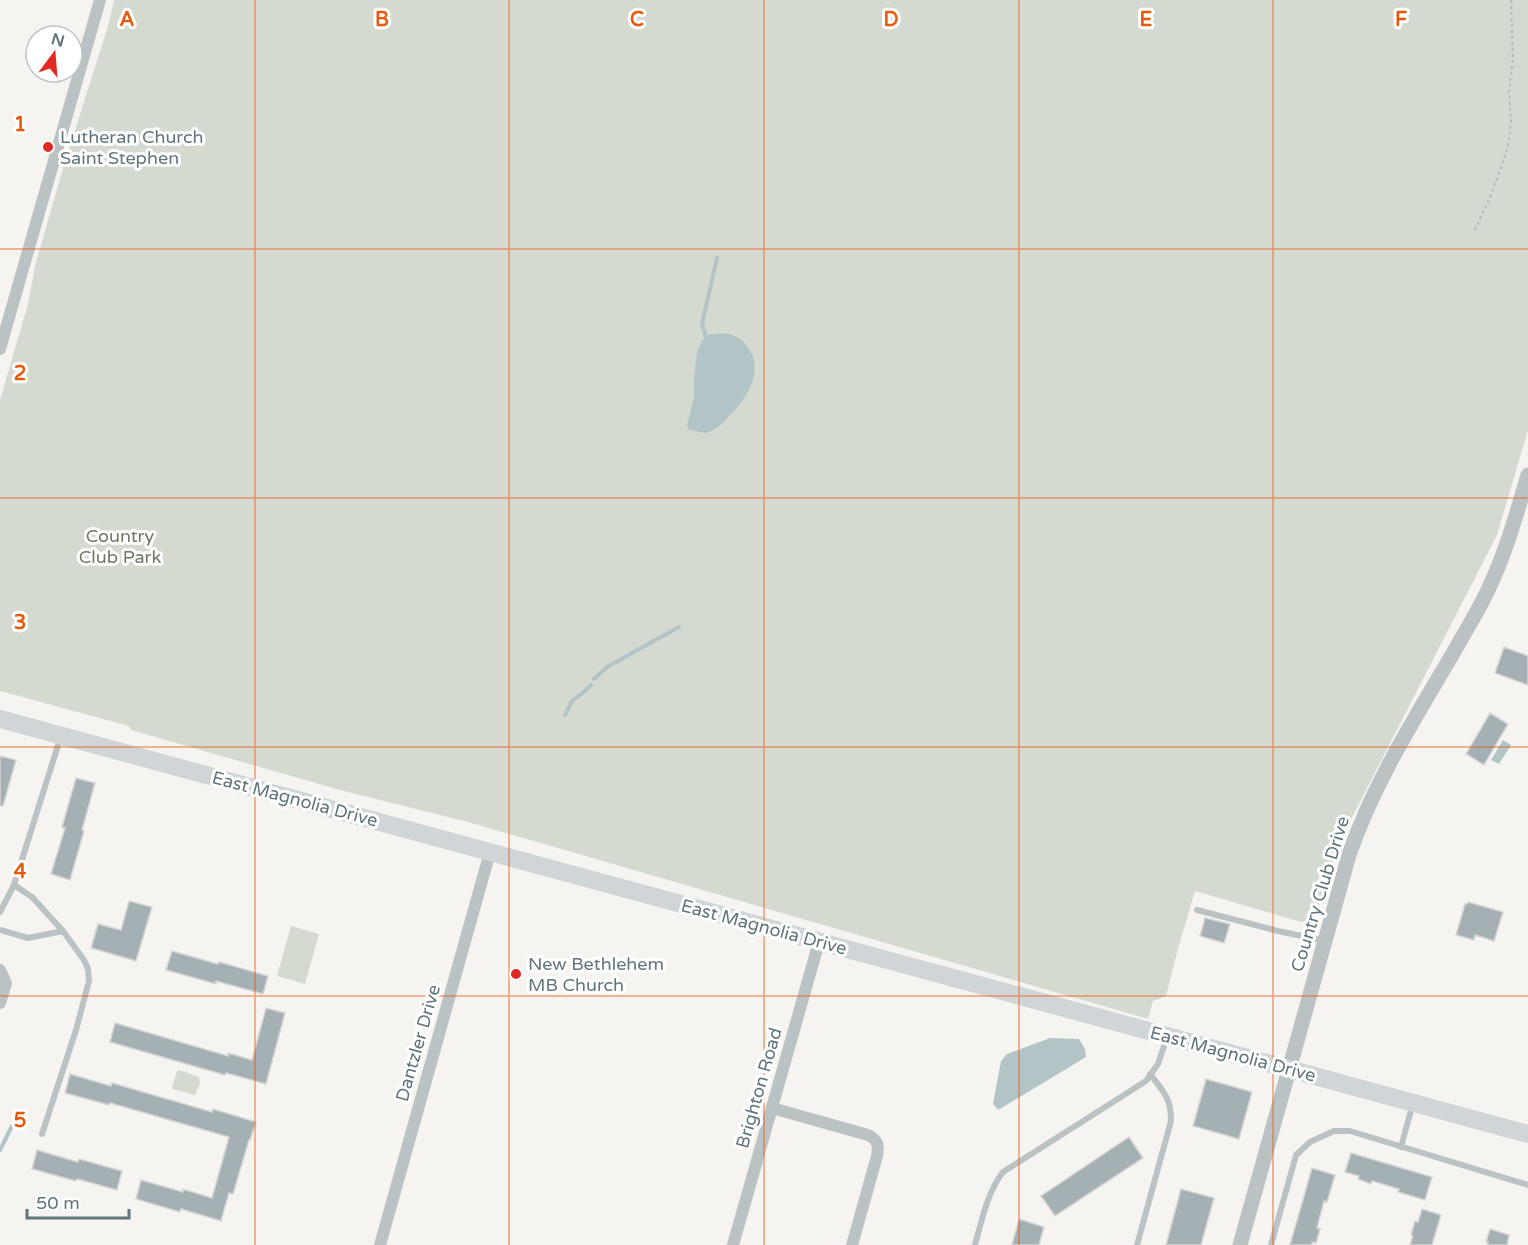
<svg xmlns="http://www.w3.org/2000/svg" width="1528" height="1245" viewBox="0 0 1528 1245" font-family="'Varela Round',sans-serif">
<rect width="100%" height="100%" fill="#f5f4f1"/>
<!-- green -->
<path fill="#d5dad0" d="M114,0H1528V430L1497,535L1345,831L1324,883L1315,926L1195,891L1178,949L1166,996L1153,1001L1148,1019L468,822L340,790L131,730L129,726L0,691V400L28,304L35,266L63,168L108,26Z
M291,926L319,934L305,984L277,976Z
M179,1070L199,1077L200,1083L195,1095H194L173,1089L172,1087L177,1071Z"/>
<!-- water -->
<path fill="#b2c4c5" d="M710,334C715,334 722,333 728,334C736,335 743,340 747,346C765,368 748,398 730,415C724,422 717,429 709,432C703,434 696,431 690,430L687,426L694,396V377L697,352L702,340Z
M1503,740L1511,745L1499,764L1491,760Z
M1050,1038L1079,1039L1085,1049L1086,1057L998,1110L993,1104L1001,1061L1007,1054Z"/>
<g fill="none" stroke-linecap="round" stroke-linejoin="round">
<!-- stream -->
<path stroke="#b2c4c5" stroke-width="4" d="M706,337L702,324L717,258
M594,679L607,667L679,627
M565,715L572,701L585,691L591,685
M0,1150L12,1126"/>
</g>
<!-- building -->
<path fill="#a4b0b3" stroke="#d6d6d4" stroke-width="1.5" d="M1504,647L1528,656V685L1495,673Z
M1490,713L1508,724L1484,765L1466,754Z
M0,756L16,760L3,806H0Z
M76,778L95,783L82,830L84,831L70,880L51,874L65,828L62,827Z
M129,901L152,907L136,961L91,948L98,924L121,930Z
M1468,902L1503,912L1494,941L1475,935L1474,940L1456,935L1465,904H1467Z
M1205,918L1230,924L1224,943L1200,936Z
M172,951L218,964L219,962L268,976L263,994L216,981V984L166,970Z
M266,1008L285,1013L266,1084L226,1073L225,1075L110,1042L115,1023L228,1056V1053L252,1060Z
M70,1074L111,1086L112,1083L212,1112L213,1109L256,1122L250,1140H249L233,1194L229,1193L221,1221L181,1209L180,1212L136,1199L141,1180L183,1192V1189L212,1198L229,1137L110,1103L109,1105L65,1093Z
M1206,1079L1252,1092L1239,1139L1193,1126Z
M1129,1137L1143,1158L1055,1216L1041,1196Z
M37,1150L78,1162L79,1159L122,1171L117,1190L77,1179L76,1181L32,1169Z
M1351,1153L1432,1177L1425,1200L1398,1192L1399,1189L1372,1181L1371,1184L1358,1179L1359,1176L1345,1172Z
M1312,1168L1335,1175L1327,1202L1324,1201L1317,1228L1320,1229L1316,1243L1312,1242V1245H1290Z
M1181,1189L1214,1198L1201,1245H1166Z
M1422,1209L1441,1215L1432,1245H1410L1413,1236L1411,1235L1415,1221L1418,1222Z
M1019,1219L1044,1227L1039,1245H1012Z
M1490,1229L1509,1235L1507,1245H1487L1488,1242H1486Z"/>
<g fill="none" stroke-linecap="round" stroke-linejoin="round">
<!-- path -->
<path stroke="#b6babc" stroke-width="2" stroke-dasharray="3 3" stroke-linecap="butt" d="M1475,230L1491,195L1508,147L1511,122L1509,92L1513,58L1511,0"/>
<!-- service -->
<path stroke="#bbc2c4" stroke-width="6" d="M14,885L32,897L63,931L84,960L88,969L89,981L76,1030L42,1134
M1197,910L1278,931L1325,941
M0,912L14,885L60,739
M0,930L28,938L63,931
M1401,1147L1413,1103
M975,1245C982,1220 987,1193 1003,1172L1146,1081L1158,1064L1167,1037
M1137,1245L1171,1121C1171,1098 1164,1092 1150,1074
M1271,1245L1296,1155L1310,1142L1334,1131H1350L1528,1185"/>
<!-- minor -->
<path stroke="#bbc2c4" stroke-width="12" d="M0,349L100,0
M0,970L6,983L0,1003
M772,1108L868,1135C878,1140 879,1145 877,1156L852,1245
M380,1245L490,852
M733,1245L819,942"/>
<!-- tertiary -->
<path stroke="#bbc2c4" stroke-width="15" d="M1240,1245L1349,855C1380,765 1436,687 1481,604C1503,563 1515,519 1528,475"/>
<!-- secondary -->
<path stroke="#d0d6d8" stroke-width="18" d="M0,719L1528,1134"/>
</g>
<!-- grid -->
<path fill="none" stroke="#e8590c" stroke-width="1.5" stroke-opacity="0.55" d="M255,0V1245M509,0V1245M764,0V1245M1019,0V1245M1273,0V1245M0,249H1528M0,498H1528M0,747H1528M0,996H1528"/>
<!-- markers -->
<g fill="#e22923" stroke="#fff" stroke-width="2">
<circle cx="48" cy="147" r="6"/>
<circle cx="516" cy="974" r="6"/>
</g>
<g text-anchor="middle" stroke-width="6" stroke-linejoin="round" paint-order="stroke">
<!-- poi labels -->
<g font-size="18" fill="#60767c" stroke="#fff" text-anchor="start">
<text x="60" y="143">Lutheran Church<tspan x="60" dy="21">Saint Stephen</tspan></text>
<text x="528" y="970">New Bethlehem<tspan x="528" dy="21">MB Church</tspan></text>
</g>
<!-- park labels -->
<g font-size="18" fill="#6c7963" stroke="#fff">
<text x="120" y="542">Country<tspan x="120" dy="21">Club Park</tspan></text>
</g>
<!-- street labels -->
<g font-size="18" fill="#60767c" stroke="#fff">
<text transform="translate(295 799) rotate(15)" y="6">East Magnolia Drive</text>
<text transform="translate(1320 894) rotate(-73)" y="6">Country Club Drive</text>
<text transform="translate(764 927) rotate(15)" y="6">East Magnolia Drive</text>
<text transform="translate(418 1043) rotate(-74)" y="6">Dantzler Drive</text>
<text transform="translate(1233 1054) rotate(15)" y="6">East Magnolia Drive</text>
<text transform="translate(759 1088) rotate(-74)" y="6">Brighton Road</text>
</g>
</g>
<g font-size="20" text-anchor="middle" font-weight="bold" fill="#e8590c" stroke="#fff" stroke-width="6" stroke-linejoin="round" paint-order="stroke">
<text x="127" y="26">A</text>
<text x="382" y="26">B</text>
<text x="637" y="26">C</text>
<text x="891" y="26">D</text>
<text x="1146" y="26">E</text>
<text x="1401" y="26">F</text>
<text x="20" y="131">1</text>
<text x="20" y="380">2</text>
<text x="20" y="629">3</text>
<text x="20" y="878">4</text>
<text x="20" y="1127">5</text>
</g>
<!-- north arrow -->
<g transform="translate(54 54) rotate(16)"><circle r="28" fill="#ffffff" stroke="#bfc8cb" stroke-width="1.5"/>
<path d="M0-4.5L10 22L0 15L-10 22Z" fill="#e22923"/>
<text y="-9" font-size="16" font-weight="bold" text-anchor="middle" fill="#60767c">N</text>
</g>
<!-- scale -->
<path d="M27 1209v9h102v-9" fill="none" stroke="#60767c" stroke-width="3"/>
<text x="36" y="1209" font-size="18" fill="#60767c" stroke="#ffffff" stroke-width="4.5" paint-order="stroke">50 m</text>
</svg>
